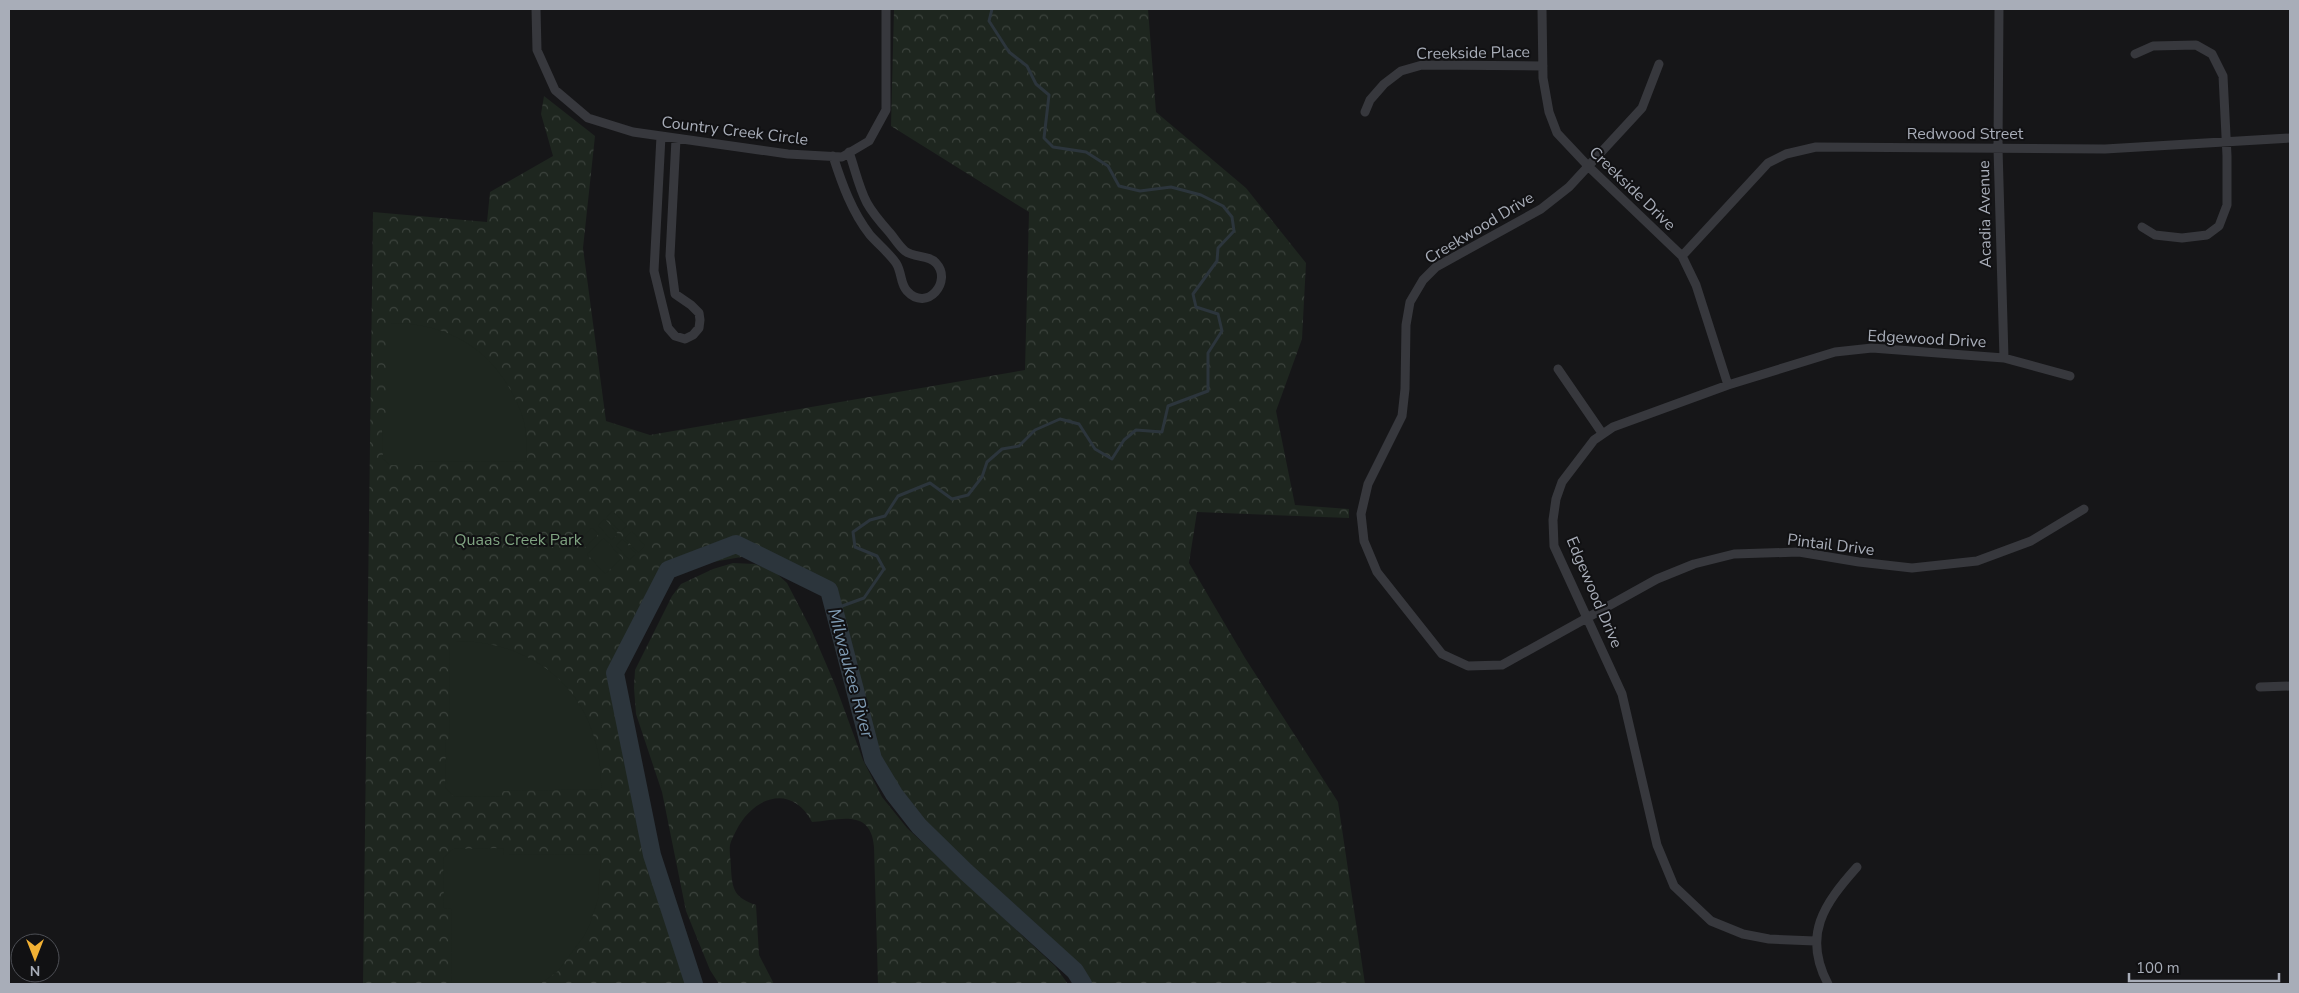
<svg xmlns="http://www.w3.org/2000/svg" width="2299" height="993" viewBox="0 0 2299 993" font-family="'Nunito Sans',sans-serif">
<defs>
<pattern id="forest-crowns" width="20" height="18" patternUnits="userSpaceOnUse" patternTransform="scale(1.25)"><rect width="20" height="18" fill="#1e261f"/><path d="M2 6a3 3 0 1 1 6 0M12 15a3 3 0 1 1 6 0" fill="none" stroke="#3c433d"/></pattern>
</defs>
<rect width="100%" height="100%" fill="#161618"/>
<!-- forest -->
<path fill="url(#forest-crowns)" d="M894,9H1148L1156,112L1246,188L1306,263L1302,339L1276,411L1295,505L1349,509V518L1197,512L1189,563L1245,658L1338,802L1365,984H1083L1075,971L966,872L919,826L894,794L873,759L829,590L747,556L668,570L615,673L652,855L694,984H363L373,212L487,222L490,192L553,156L541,114L544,96L595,136L583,248L606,421L650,435L1025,370L1029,212L891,126Z
M733,563L755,564L775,572L787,583L812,631L836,687L863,760L882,797L907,828L1055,966L1068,984H878L874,847C871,808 840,820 812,822C792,783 753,796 736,831C734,835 731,840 730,845C729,852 731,861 731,868C732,890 735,898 756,905L759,955L774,984H719L710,970L686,911L662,792L636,714L634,688L635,670L672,596L681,584L713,569Z"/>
<!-- garden -->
<path fill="#1e261f" d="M386,323C437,322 480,340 507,384C514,396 521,409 524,422C527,435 526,448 527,461L421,462V465H390L383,459L382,430H386Z
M613,511L627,526L620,532L606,517Z
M605,519L618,534L611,540L598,525Z
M592,528L599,534L584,548L577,541Z
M632,531L645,546L638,553L625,538Z
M604,538L622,558L605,574L587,554Z
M623,539L636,554L629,560L616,545Z
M449,641C539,638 603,698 601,789L502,791V797L453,796L445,787L446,740L450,739Z
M503,848L504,855L601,854L598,899L590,924L584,936L558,971L540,984H452L451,909L444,908L443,858L453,849Z"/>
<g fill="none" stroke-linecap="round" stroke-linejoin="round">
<!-- stream -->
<path stroke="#2c353c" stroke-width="3" d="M834,609L864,598L884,569L877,556L855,547L853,532L870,520L885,516L898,496L930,483L952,499L968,495L982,477L987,462L1002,449L1019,446L1035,430L1060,419L1079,424L1095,449L1112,459L1124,440L1136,430L1162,432L1168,406L1208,391V353L1222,331L1218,314L1196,307L1193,294L1217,261L1218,248L1234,231L1232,217L1223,206L1201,195L1171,187L1140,191L1119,186L1108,166L1086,152L1053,147L1044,138L1049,95L1036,84L1027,66L1009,52L989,21L992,9"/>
<!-- river -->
<path stroke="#2c353c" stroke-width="18" d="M694,984L652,855L615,673L668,570L736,544L829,590L873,759L894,794L919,826L966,872L1075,971L1083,984"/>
<!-- minor -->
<path stroke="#37383d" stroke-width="9" d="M536,9L537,50L555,90L588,118L633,132L788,154L842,157L869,141L886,110V9
M1542,9L1543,78L1549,112L1557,133L1589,167L1682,256L1696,285L1728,385
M1999,9L1998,148L2004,358
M2135,54L2153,46L2196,45L2212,54L2223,76L2227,156V205L2219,226L2207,235L2182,238L2155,235L2142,227
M1659,64L1642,108L1569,187L1541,209L1436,267L1423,280L1410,302L1406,325L1405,389L1402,416L1368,484L1361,514L1364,541L1377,572L1442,654L1468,666L1502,665L1657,579L1694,564L1734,554L1799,552L1859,562L1912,568L1977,561L2031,541L2084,509
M1365,112L1370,100L1384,84L1401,71L1422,65L1543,66
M661,136L654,271L668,328L675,336L685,339L693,335L699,328L700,320L699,313L691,305L675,294L670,256L676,139
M833,156C842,184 852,212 870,235C879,245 889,253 896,263C902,272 900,284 907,291C927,313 953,281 936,263C929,255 914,258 905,251C899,246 895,239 890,233C882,224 873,214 867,203C859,188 855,169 849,152
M1682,256L1768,163L1786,154L1816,147L2105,149L2290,138
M1558,369L1602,433
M2260,687L2290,686
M1815,941L1769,939L1743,934L1711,921L1674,886L1657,845L1622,694L1554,546L1553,520L1556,499L1562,482L1594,440L1613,427L1728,385L1835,352L1872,348L2004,358L2070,376
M1828,984C1802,935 1824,904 1857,867"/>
</g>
<g text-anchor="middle" stroke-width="4" stroke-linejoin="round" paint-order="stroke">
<!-- street labels -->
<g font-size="16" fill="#a8adb8" stroke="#111113">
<text transform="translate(1473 52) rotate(-1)" y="6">Creekside Place</text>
<text transform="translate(735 130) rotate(7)" y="6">Country Creek Circle</text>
<text x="1965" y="139">Redwood Street</text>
<text transform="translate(1633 188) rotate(44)" y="6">Creekside Drive</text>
<text transform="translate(1984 214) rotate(-91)" y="6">Acadia Avenue</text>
<text transform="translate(1479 227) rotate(-31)" y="6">Creekwood Drive</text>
<text transform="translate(1927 338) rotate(3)" y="6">Edgewood Drive</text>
<text transform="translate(1831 544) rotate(7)" y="6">Pintail Drive</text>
<text transform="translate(1595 592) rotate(67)" y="6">Edgewood Drive</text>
</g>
<!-- park labels -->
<g font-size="16" fill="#7fa381" stroke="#111113">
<text x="518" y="545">Quaas Creek Park</text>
</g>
<!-- water labels -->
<g font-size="18" font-style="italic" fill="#7f9bb3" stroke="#111113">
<text transform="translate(851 673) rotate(75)" y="6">Milwaukee River</text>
</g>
</g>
<!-- border -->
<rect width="2299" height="993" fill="none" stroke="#a8adb8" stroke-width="20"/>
<!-- north arrow -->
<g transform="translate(35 958) rotate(180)"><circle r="24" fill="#111113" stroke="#4d4f55"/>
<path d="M0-4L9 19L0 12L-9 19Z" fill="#f2b134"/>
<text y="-8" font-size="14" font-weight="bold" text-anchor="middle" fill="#a8adb8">N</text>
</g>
<!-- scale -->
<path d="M2129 973v8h150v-8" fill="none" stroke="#a8adb8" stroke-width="2.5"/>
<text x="2136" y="973" font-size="15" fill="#a8adb8" stroke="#111113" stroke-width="4" paint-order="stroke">100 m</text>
</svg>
